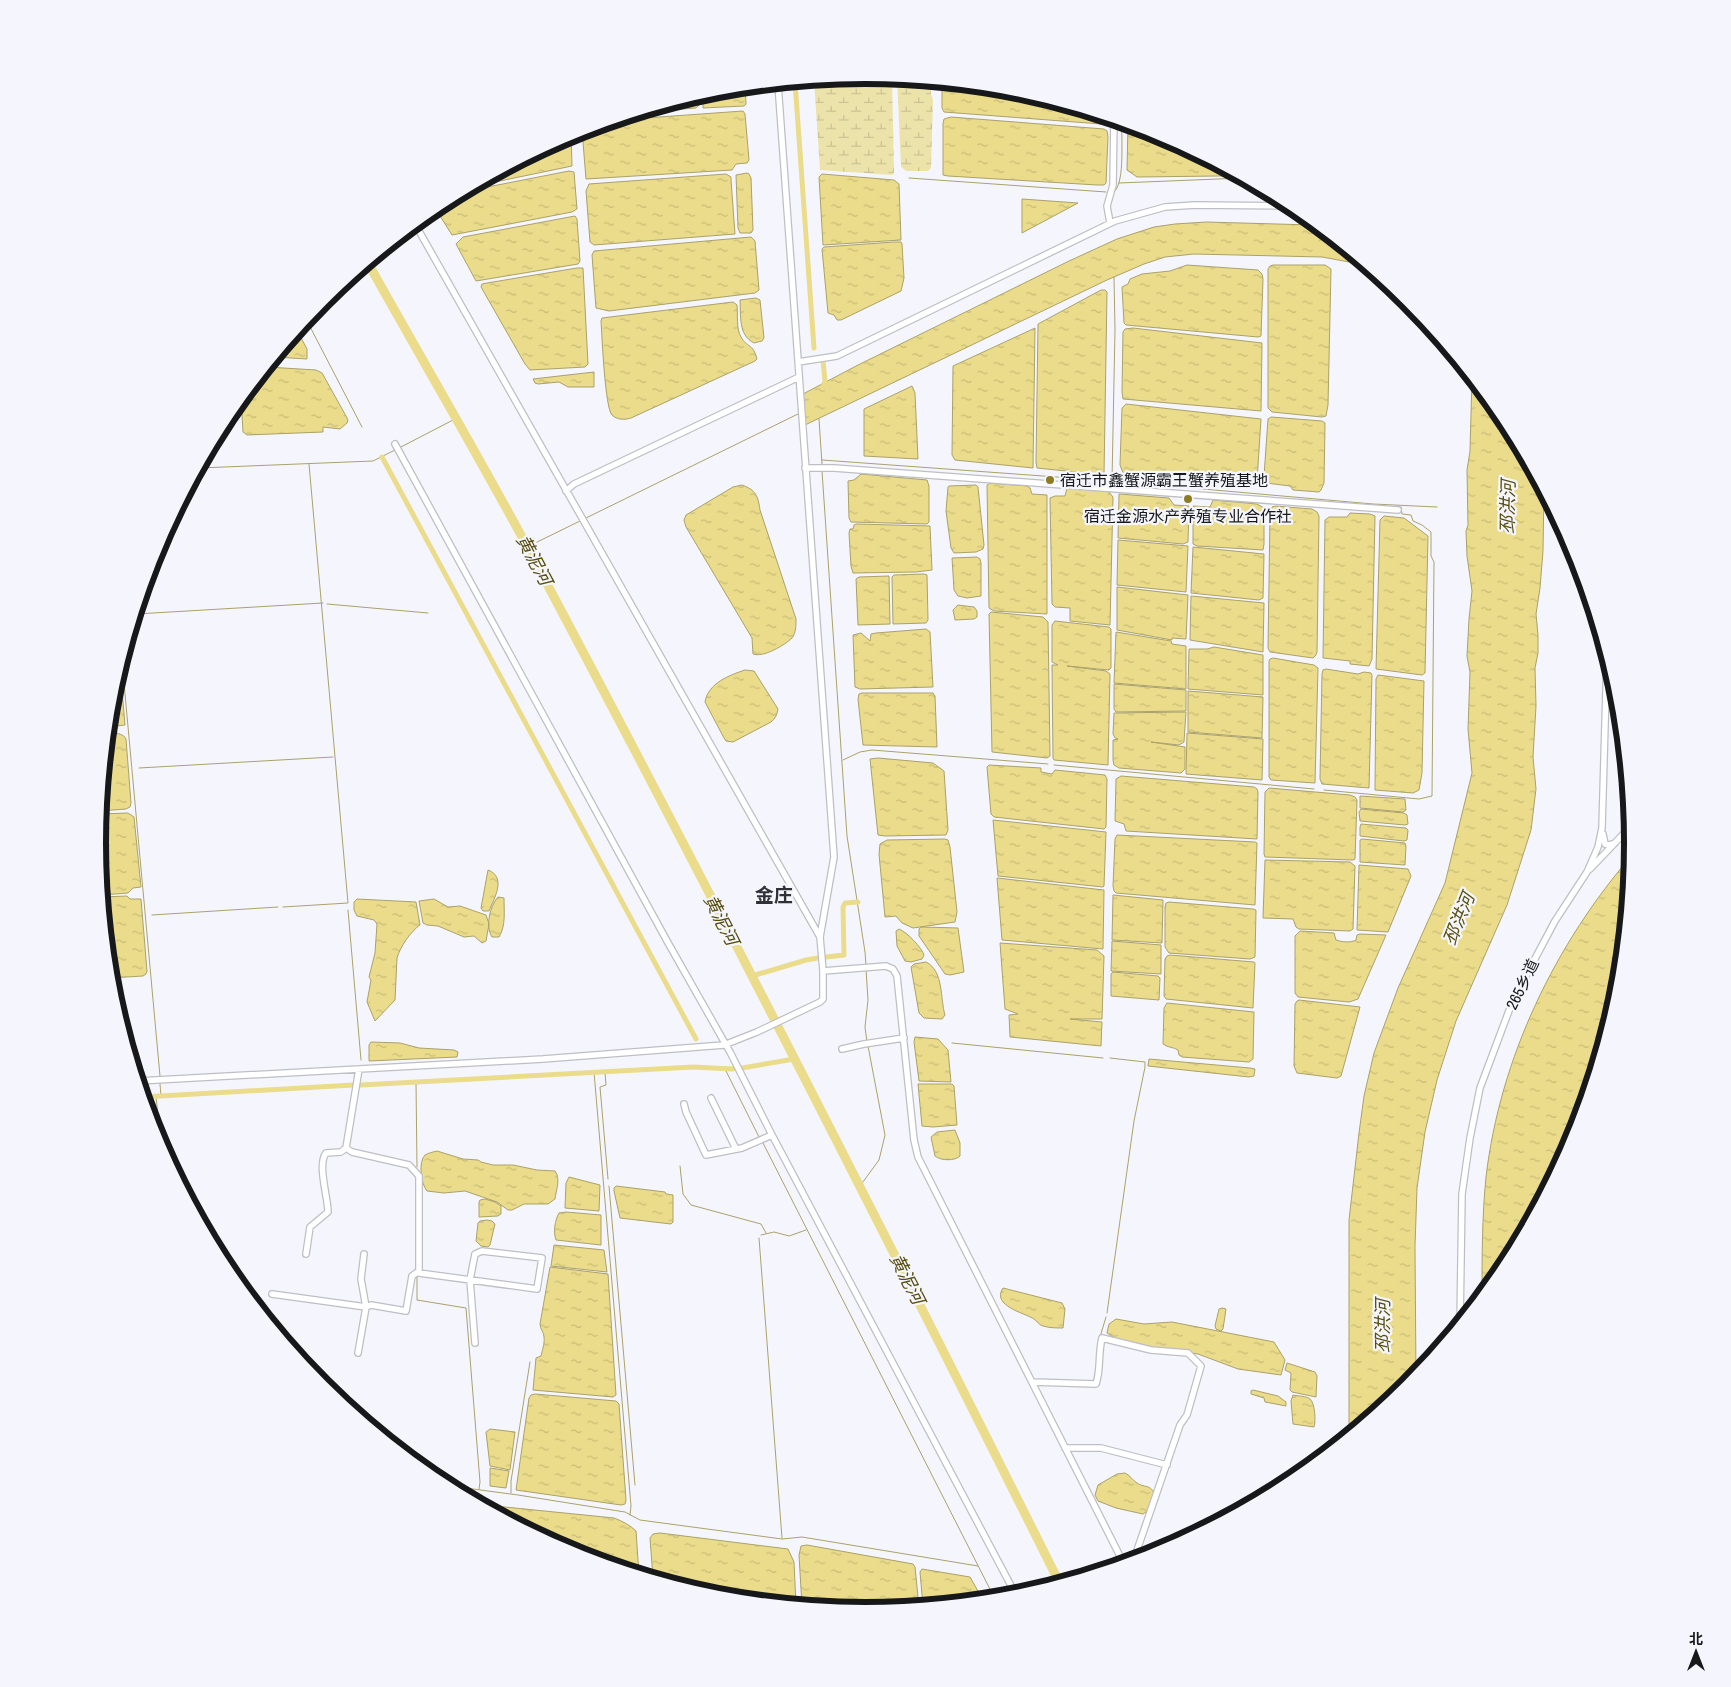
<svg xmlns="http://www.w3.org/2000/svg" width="1731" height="1687" viewBox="0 0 1731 1687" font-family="'Archivo Narrow','Noto Sans SC',sans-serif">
<defs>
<pattern id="wetland-marsh" width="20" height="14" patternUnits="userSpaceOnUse" patternTransform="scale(1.25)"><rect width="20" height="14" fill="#ece3ab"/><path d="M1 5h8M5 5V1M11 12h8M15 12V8" fill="none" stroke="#cac293"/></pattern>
<pattern id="water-ripples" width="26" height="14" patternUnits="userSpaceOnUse" patternTransform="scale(1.25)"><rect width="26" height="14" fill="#eadc8b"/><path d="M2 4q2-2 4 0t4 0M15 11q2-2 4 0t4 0" fill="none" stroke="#c8bc77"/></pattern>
</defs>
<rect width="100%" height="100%" fill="#f5f6fd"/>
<!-- wetland -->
<path fill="url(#wetland-marsh)" d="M866,75L890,77L892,79L894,173L892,175L820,170L814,80Z
M897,78L931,81V94L933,100L931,168L928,171H906L901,167Z"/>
<!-- water -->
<path fill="url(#water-ripples)" stroke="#aba169" d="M942,83L1016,90L1110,118L1108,122L1101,124L944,112L942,108Z
M745,87L746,104L744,106L703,108V94L716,90Z
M698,95L699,105L696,108L642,112Z
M743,111L745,114L749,160L747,163L736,164L732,170L586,179L582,130L617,120Z
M951,117L1104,129L1107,131L1108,137L1106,183L1104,185H1097L948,176L943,175V124L944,119Z
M1128,124L1160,134L1229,171V173L1224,176H1218L1137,177L1127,170Z
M571,134L572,166L471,187Z
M569,171L574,172L577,209L572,212L452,235L435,208L462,192Z
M747,173L749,174L751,178L753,230L751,233H740L738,228L736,175Z
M726,174L731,177V180L735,234L594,245L590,242L586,191L589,184Z
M822,174L894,180L899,184L901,240L823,245L819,177Z
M1022,199L1078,203L1022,233Z
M575,216L577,219L580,261L578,264L476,281L456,244L463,237Z
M1206,222L1312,225L1319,229L1321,228L1362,262L1351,260L1349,262L1322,257L1194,254L1165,257L1144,264L1107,280L805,425L803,394L858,365L1069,261L1117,239L1154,227L1175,224Z
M751,237L755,241L759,290L755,293L609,311L596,308L592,255L594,251Z
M894,242H901L902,244L904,278L901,291L841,320H837L834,315L828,313L822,249L824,247Z
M1187,265L1258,270L1262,274L1263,279L1261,336L1258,337L1126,325L1124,323L1122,287L1128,284L1130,279L1142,274L1170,271Z
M1273,265H1325L1331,269L1328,405L1326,416L1322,417L1272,412L1268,408V269L1270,266Z
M577,268H583L588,364L585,367L530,370L525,364L481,287L482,284L487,283Z
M1101,290H1105L1107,292L1104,475L1037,468L1036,462L1038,324Z
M756,298L760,300L764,338L762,341L754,343C738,335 741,316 740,300Z
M733,302L737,305C738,315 736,329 741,337C747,348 753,343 757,359L755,361L631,418C625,420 617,420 612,415C605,408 602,336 601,321L602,318Z
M1035,328L1033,468L955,460L952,455L953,366Z
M1133,328L1262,343L1261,411L1123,399L1122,392L1123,332L1125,329Z
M297,330L307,349V359L275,357Z
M267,367L316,370L322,373L346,416L348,420L347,423L340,429L323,427V432L247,435L243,432L241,399Z
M594,372V387H568L559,382L538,384L535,383L533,379Z
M1472,377L1505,417L1544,491L1543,551L1540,588L1536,614L1538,635V653L1535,668L1536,706L1533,757L1536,789L1531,830L1507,905L1456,1021L1437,1080L1425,1132L1417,1188L1415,1246L1416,1379L1409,1387L1349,1436V1220L1359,1133L1364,1096L1374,1053L1398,988L1445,883L1472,773L1468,729L1470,672L1467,656L1469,619L1472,591L1467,556L1466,531L1468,525L1467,470L1470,451Z
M912,386L915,393L918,459L864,456V409Z
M1126,404L1261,419L1257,481L1255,485L1247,486L1124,475L1120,465L1122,408Z
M1271,417L1322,421L1325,423L1324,483L1321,490L1319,492L1293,490L1290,486L1266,483L1264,476L1268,419Z
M861,474L927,480L929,486V522L927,524L851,522L849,518L848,481L854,480Z
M990,483L1027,486L1030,488L1032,494L1047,495V614L994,611L989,608L987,485Z
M742,485C756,490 758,496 760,510L796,619C796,625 796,633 792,638C785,645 763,658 753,654L752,638L686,527L684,520L686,515L733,487Z
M976,485L978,487L984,545L983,549L976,552L954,553L951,548L946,511L948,487L949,486Z
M1067,488L1108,491L1113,497L1110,625L1070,621V608L1055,607L1052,604L1050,498L1055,496H1065Z
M1119,494L1169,498L1174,505L1189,506L1188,542L1183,544L1118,538Z
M1213,500L1257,504L1264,508V544L1263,550L1197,546L1193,544V506L1210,507Z
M1275,506L1312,509L1317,512L1319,516L1317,652L1316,655L1313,658L1270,652L1268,648L1270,514L1272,507Z
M1350,513L1370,514L1375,516L1372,659L1369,666L1350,664V661L1323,658L1325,520L1329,517H1347Z
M1384,516L1404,518L1428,536L1425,673L1422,675L1376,669L1380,520Z
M856,524L930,526L932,570L916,572L853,573L851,566L849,533L850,529H853L854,525Z
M1118,540L1188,546L1186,592L1117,585Z
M1193,547L1264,554L1263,598L1259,600L1191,593Z
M977,557L980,559L981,563V596L967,598L958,596L954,590L952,558Z
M924,574L927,575L928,620L926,623L893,624L892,577L894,575Z
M889,576L890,624L858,625L856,579L859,577Z
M1117,587L1188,595L1186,639L1172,638V640L1117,630Z
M1191,596L1264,603L1263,652L1190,640Z
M958,605L974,607L977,611V617L974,619L955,620L953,610Z
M991,612L1043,617L1048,622L1050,756L1047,758L992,752L989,614Z
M1055,621L1109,627L1111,629V668L1109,670L1067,666L1106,671L1110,674L1108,765L1054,760L1053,758L1052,667V665H1058L1052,662V625Z
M926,629L930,632L933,687L860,689L855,687L853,635L861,633L870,641L871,634L876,633Z
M1116,632L1171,641L1172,644L1186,646V689L1114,683Z
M1214,647L1263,655V695L1188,689L1189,649H1207Z
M1273,658L1314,665L1318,668L1315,783L1271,780L1269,777V661L1270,659Z
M120,667L125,725L109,727L112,693Z
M1326,669L1358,674L1364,672L1371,673L1372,675L1369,788L1322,784L1320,779L1322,674L1323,670Z
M745,670L754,671L778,709C777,715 775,719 771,722L733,742L726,741L724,738L705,702C708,683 730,675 745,670Z
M1378,675L1424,681L1422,773L1419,790L1413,793L1375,790L1376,679Z
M1114,684L1186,690V711L1116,712L1114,709Z
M1188,691L1263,697L1262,738L1188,732Z
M862,693H933L935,696L937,747L863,745L858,699L859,694Z
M1186,712L1184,742L1179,745L1151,742L1185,747V769L1181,773L1119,768L1114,765L1113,760V740L1118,739L1115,738L1113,734L1114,713Z
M108,730L113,731C117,734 124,734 126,739L131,803L130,807L126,809L100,811Z
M1187,733L1263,739L1262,780L1186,774Z
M878,758L933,763L944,771L948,830L946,835L885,836L878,835L870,759Z
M989,765L1041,768V772L1052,774L1055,770L1105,775L1107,779L1106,827L1104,829L994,817L991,814L987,767Z
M1121,776L1254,787L1257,789L1258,792L1257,839L1126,831L1124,824L1115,821L1116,779Z
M1269,788L1350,795L1355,797L1357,800L1355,859L1353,860L1265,857L1264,854L1265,792Z
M1360,796L1405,799L1406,810L1403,812L1360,808Z
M1361,809L1404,813L1407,815L1408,824L1405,825L1360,821L1359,812Z
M128,813L134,817L141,887L133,888L128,893L102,895L97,843L100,814Z
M993,820L1106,832L1104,886L1103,887L998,876Z
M1361,824L1406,828L1408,830L1407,840L1404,841L1360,836V827Z
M1117,835L1255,842L1257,843L1255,905L1116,893L1114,891L1113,886L1115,839Z
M945,839L948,840L950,847L957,912L955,922L913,928L902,923L896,916L885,917L879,854L880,844L887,840Z
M1362,839L1405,843L1406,846L1405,865L1360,862V840Z
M1633,854L1619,994L1575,1138L1504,1271L1482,1298C1482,1258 1482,1217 1486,1177C1500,1058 1555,944 1633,854Z
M1265,860L1350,862L1355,866L1353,929L1350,931L1299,929L1296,927L1293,919L1263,918Z
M1359,865L1408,869L1411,876L1388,932L1357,930Z
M488,870C507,877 494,899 489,911H483L481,908Z
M997,878L1104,890L1103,949L1002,940Z
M1113,895L1163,900L1162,943L1112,940Z
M127,896L130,899H141L147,971L146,974L143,976L110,978L102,897Z
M498,897L504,898C504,911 506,926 499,937H492C485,926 490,906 498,897Z
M357,899L416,902L420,925C411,931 400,947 397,958L395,1000L375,1021L367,1002L371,980L369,977L375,953L377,924L374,920L357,916L354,910V902Z
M434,899L448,907L460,906L486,915L489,924L486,941L482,943L474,936L464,937L438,926L427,925L423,923L419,901Z
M1169,902L1253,909L1256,910L1255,957L1250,959L1169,953L1165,947V907L1166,903Z
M921,927L958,928L964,972L950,975L945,974L919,936V929Z
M899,929C907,932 922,948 924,955L922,959L911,962L905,961L897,946L896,931Z
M1300,931L1334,933L1336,940C1341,942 1351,943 1356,940L1357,935L1360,934L1386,935L1358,999L1349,1002L1298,997L1295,993V936Z
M1112,941L1161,945V974L1111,971Z
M1000,943L1097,950L1104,956L1102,1019H1070L1102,1022L1101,1046L1010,1037L1009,1015L1018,1014L1005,1009Z
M1170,955L1254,962L1255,963L1253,1008L1166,999L1164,996L1165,959L1167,956Z
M926,962C944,971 940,999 945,1015L942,1019L924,1018L919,1013L911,967L914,964Z
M1113,972L1158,976L1160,978L1159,1000L1111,996V974Z
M1299,1000L1360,1007L1341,1076L1337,1078L1297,1073L1294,1066L1295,1004L1297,1001Z
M1167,1003L1254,1012L1253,1059L1249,1062L1182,1057L1179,1055L1178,1050C1174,1047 1168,1048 1163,1044L1164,1008Z
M915,1037L938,1039L948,1050L951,1082L919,1081L914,1042Z
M371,1042L400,1043L419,1048L454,1050L458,1052L457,1057L369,1061V1045Z
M1149,1059L1250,1068L1255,1069L1254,1076L1249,1077L1148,1066Z
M918,1084H952L954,1086L957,1125L933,1127L922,1126Z
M955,1130L960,1143V1156C955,1161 941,1161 935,1156L931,1137L937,1132Z
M437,1151L463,1159L478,1160L481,1162L493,1165H513L537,1170L555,1171C561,1179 556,1190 555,1199L548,1204H524L512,1210H508L497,1202L465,1191L444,1193L427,1191C421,1184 418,1162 425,1155C428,1153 433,1152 437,1151Z
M569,1177L600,1185L599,1211L565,1208L566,1183Z
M616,1186L665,1192L666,1194L673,1195V1222L671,1224L620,1218L614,1191V1188Z
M485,1199L495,1202L501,1206V1214L498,1216L479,1217V1202L480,1200Z
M566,1212L601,1215V1245L556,1240C553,1232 555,1220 559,1213Z
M487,1220L492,1221L495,1224L490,1245L488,1247L481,1246L476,1241L478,1223L480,1221Z
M554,1245L604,1250L607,1272L551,1266Z
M550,1267L608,1274L616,1395L613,1397L533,1390L536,1358L541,1356C542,1351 545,1343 544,1337C544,1332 540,1329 540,1324Z
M1003,1288L1062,1303L1065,1309L1063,1328C1056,1328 1050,1328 1043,1326C1039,1325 1038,1322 1034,1319C1025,1313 991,1306 1003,1288Z
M1222,1308L1226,1309L1223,1329L1221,1331L1216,1329L1215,1326L1219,1309Z
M1116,1319L1144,1324L1172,1322L1274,1342L1285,1360L1281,1375L1238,1369L1198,1354L1152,1348L1116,1339L1107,1333L1109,1324Z
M1287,1363L1315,1372L1317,1376L1316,1397L1292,1392L1290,1390L1291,1373L1285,1370Z
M1253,1390L1278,1396L1286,1402V1406L1265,1402L1264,1398L1251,1394V1391Z
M535,1394L616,1401L619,1404L626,1500L625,1504L621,1505L516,1490L529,1398L531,1395Z
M1293,1395C1297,1396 1307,1396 1310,1399C1315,1403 1316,1421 1314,1427L1293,1424L1291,1401Z
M490,1429L515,1432L510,1470L490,1466L486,1432Z
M490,1468L509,1471L506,1488L490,1486Z
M1125,1473C1130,1475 1132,1480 1137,1483C1144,1488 1150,1484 1154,1493C1152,1501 1151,1510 1143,1514L1116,1508L1098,1501L1095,1495L1098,1485L1117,1474Z
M495,1506L614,1518C622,1521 630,1525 636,1531L639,1574L571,1553L496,1513Z
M660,1533L788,1549L794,1562L796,1605L715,1597L653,1578L650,1538L653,1534Z
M807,1545L913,1564L915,1567L919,1607L866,1612L802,1606L799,1555L801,1546Z
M922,1569L970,1577L983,1600L923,1606L920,1572Z"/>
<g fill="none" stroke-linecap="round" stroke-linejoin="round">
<!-- stream -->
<path stroke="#aba169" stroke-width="1" d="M909,178L1106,192
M1119,183L1243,178
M1115,191C1125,180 1121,138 1122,122
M306,319L362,427
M819,419L822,464
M399,448L455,419
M822,460L1112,481L1373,504L1437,507
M199,468L373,461L395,450
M822,471L847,836L865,952L866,965
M1112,481L1115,329L1114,277
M586,518L800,413
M527,547L580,521
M327,604L428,613
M136,614L323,603
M122,661L160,1076
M843,760L860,752L872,750L1048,764
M1054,765L1314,789
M139,768L333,757
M1324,790L1419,799L1432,796L1434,562L1431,556V532L1422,525L1413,521L1411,515L1402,514L1401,507
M283,907L348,903L309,464
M348,910L361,1060
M152,915L278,907
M866,969L868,1000L865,1027L867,1042
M952,1043L1103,1058
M725,1069L759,1137
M594,1072L631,1506L630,1515
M605,1072L606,1085L600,1087L608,1179
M416,1082L417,1167
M160,1084L161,1096
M156,1096L161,1147
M763,1143L995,1599
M680,1166L683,1194L691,1205L761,1224L766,1233
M609,1186L635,1485
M860,1186L879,1160L885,1135L868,1046
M761,1235L774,1232L789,1236L806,1230
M759,1238L782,1538
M417,1276V1300L466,1308L480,1482L479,1489
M1107,1313L1134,1121L1145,1067V1062L1110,1058
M1100,1337L1106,1317
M443,1485L518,1495L625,1512L640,1520L782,1539L802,1537L978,1566
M511,1493V1481L530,1362"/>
<!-- canal -->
<path stroke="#eadc8b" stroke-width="5" d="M795,82L814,348
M823,361L825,381L823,388
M382,457L696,1039
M826,957L844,955L843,907L845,903L858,902
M752,976L806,960L818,958
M742,1068L794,1059
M361,1085L693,1067L733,1069
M143,1097L353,1085"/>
<!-- river -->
<path stroke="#eadc8b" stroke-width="9" d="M368,263C421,358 477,453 529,550C711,892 887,1237 1060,1584"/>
<!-- minor casing -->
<g stroke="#bebfc5" stroke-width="8">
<path id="minor" d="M778,84L834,857L820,937L823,971L886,966L893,969L897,976L914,1140L918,1157L1124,1564
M1110,223L1107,206L1113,185L1114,120
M415,224L820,937
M798,362L837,356L1115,221L1165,207L1195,205L1295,206
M395,444L667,941L730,1052L772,1135L1017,1597
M805,468H834L1398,510
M566,491L574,484L799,377
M1603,834L1605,844L1609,845L1615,843
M1590,869L1632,825
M842,1049L864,1044L904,1038
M138,1081L543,1059L724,1045L757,1032L820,1002L823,999V971
M711,1098L736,1149
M684,1104L686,1112L706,1155L742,1148L772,1135
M346,1148L352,1152L409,1165L419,1176V1273L537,1289L542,1258L482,1251L475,1254L470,1280L475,1343
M306,1254L310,1227L328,1212C328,1197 317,1165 326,1153L341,1152L346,1148L359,1069
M272,1294L366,1307L361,1279L364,1254
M1460,1324L1462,1194L1470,1138L1480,1088L1513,1000L1555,921L1587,872L1598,847L1602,828L1607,655
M358,1353L366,1307L371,1305L406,1311L412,1276L419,1271
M1032,1382L1096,1384C1101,1369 1098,1354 1102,1338L1151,1350L1188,1353L1201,1366L1187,1415L1180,1425L1133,1562
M1065,1448H1101L1167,1465"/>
</g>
<!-- minor -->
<use href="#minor" stroke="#fff" stroke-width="5.5"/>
</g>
<!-- markers -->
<g fill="#8c7d23" stroke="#f5f6fd" stroke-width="2">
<circle cx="1050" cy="480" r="5"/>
<circle cx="1188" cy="499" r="5"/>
</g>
<g text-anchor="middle" stroke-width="4.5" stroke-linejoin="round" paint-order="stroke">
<!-- poi labels -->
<g font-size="16" fill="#17181a" stroke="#f5f6fd" text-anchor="start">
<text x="1060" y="486">宿迁市鑫蟹源霸王蟹养殖基地</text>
<text x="1188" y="522" text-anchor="middle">宿迁金源水产养殖专业合作社</text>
</g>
<!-- street labels -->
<g font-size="16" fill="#17181a" stroke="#f5f6fd">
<text transform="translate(1522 984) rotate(-64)" y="6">265乡道</text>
</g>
<!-- water labels -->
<g font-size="18" font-style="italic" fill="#574d0e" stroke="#f5f6fd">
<text transform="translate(1508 507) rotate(-89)" y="6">邳洪河</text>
<text transform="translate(534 560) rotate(62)" y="6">黄泥河</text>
<text transform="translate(1459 919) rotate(-68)" y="6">邳洪河</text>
<text transform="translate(721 920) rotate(63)" y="6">黄泥河</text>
<text transform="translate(907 1279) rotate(63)" y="6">黄泥河</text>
<text transform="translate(1383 1326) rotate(-90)" y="6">邳洪河</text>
</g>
<!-- quarter labels -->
<g font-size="19" font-weight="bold" fill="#303136" stroke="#f5f6fd">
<text x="774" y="902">金庄</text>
</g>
</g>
<!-- crop -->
<path d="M0 0H1731V1687H0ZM106 843a759 759 0 1 1 1518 0a759 759 0 1 1-1518 0Z" fill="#f5f6fd" fill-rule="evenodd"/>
<path fill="none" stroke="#17181a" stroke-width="6" d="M106 843a759 759 0 1 1 1518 0a759 759 0 1 1-1518 0Z"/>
<!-- north arrow -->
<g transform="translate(1696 1652)" stroke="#f5f6fd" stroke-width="4" paint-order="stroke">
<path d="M0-4L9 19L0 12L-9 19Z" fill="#17181a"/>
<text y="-8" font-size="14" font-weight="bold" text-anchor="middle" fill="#17181a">北</text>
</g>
</svg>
